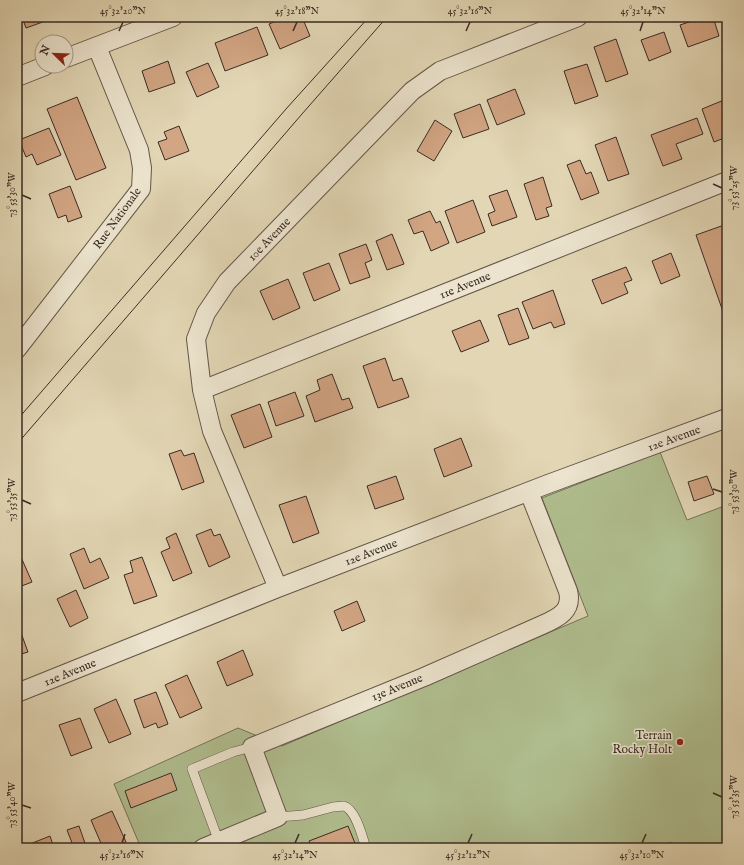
<svg xmlns="http://www.w3.org/2000/svg" width="744" height="865" viewBox="0 0 744 865" font-family="'IM FELL English',serif">
<rect width="100%" height="100%" fill="#e2d6b4"/>
<filter id="stains"><feTurbulence type="fractalNoise" baseFrequency=".005" numOctaves="4"/><feColorMatrix values="0 0 0 0 .2 0 0 0 0 .09 0 0 0 0 .02 0 0 0 .5 -.17"/></filter>
<radialGradient id="worn" r=".72"><stop offset=".6" stop-color="#630" stop-opacity="0"/><stop offset="1" stop-color="#630" stop-opacity=".3"/></radialGradient>
<!-- green -->
<path fill="#b0be8f" stroke="#75745a" d="M660,452L687,520L727,505V848H673L671,842L656,848H141L114,784L238,728L282,746L588,616L542,498Z"/>
<!-- building -->
<path fill="#d2a583" stroke="#3a2b25" d="M22,17H53L54,18L26,28Z
M285,17H302L310,36L280,49L269,24Z
M469,17H485L471,22Z
M704,17H713L719,36L688,47L680,25Z
M257,27L268,55L225,71L215,43Z
M664,32L671,52L649,61L641,40Z
M616,39L628,74L606,82L594,47Z
M168,61L175,83L149,92L142,71Z
M208,63L219,87L197,97L186,72Z
M587,64L598,96L575,104L564,71Z
M515,89L525,114L497,125L487,100Z
M77,97L106,168L76,180L47,109Z
M724,100L727,107V137L714,142L702,109Z
M480,104L489,129L463,138L454,114Z
M697,118L703,134L676,144L682,159L663,166L651,135Z
M435,120L452,131L434,161L417,151Z
M179,126L189,151L165,160L158,142L167,139L164,132Z
M49,128L61,155L37,165L32,154L26,157L19,140Z
M616,137L629,174L608,181L595,145Z
M580,160L586,174L591,172L599,193L581,200L567,165Z
M543,177L552,206L546,208L549,216L536,220L524,184Z
M70,186L82,217L68,222L66,215L58,218L49,194Z
M507,190L517,217L492,226L488,214L495,211L489,196Z
M473,200L485,232L457,243L445,211Z
M430,211L436,223L440,221L449,243L431,251L423,231L414,234L408,220Z
M727,224V323L696,235Z
M392,234L404,264L387,270L376,241Z
M366,244L372,260L365,263L370,277L350,284L339,254Z
M671,253L680,276L661,284L652,261Z
M329,263L340,290L314,301L303,273Z
M626,267L632,280L624,283L628,293L602,304L592,280Z
M288,279L300,308L273,320L260,291Z
M553,290L565,324L554,328L551,322L533,329L522,302Z
M518,308L529,338L509,345L498,315Z
M480,320L489,341L461,352L452,331Z
M385,358L393,381L402,378L409,397L378,408L363,366Z
M332,374L342,400L349,398L353,408L315,422L306,396L320,390L317,380Z
M295,392L304,416L276,426L268,402Z
M260,404L272,437L244,448L231,415Z
M461,438L472,466L444,477L434,449Z
M181,450L184,456L194,453L204,482L182,490L169,454Z
M396,476L404,499L375,509L367,486Z
M707,476L714,494L694,501L688,482Z
M306,496L319,533L293,543L279,505Z
M211,529L214,536L220,534L230,557L209,567L196,535Z
M176,533L192,573L173,581L161,552L170,548L166,538Z
M17,548L32,582L19,587L17,582Z
M84,548L90,563L100,558L109,578L84,589L70,554Z
M142,557L157,596L134,604L124,575L133,572L130,561Z
M76,590L88,618L70,627L57,599Z
M357,601L365,621L342,631L334,611Z
M17,622L28,652L18,655L17,654Z
M243,650L253,675L227,686L217,662Z
M187,675L202,708L180,718L165,685Z
M156,692L168,724L158,728L156,723L144,728L134,700Z
M116,699L131,734L109,743L94,709Z
M80,718L92,748L71,756L59,725Z
M171,773L177,790L131,808L125,791Z
M17,782L21,794L17,795Z
M112,811L126,842L112,848H103L91,820Z
M79,826L86,846L81,848H74L67,830Z
M348,826L357,848H312L309,841Z
M50,836L54,848H26L25,846Z"/>
<g fill="none" stroke-linecap="round" stroke-linejoin="round">
<!-- service casing -->
<g stroke="#645649" stroke-width="10">
<path id="service" d="M278,817L303,815L333,807L344,806C356,810 362,836 366,848
M219,842L192,769L233,752L252,747"/>
</g>
<!-- minor casing -->
<g stroke="#645649" stroke-width="20">
<path id="minor" d="M66,58L173,17
M17,77L45,66
M17,349L141,189L142,168L139,150L97,47
M202,390L727,181
M278,588L212,431L202,390L196,339L206,313L227,282L412,91L440,71L578,17
M17,693L278,588L548,484L727,418
M203,848L278,817L252,747L424,677L542,625C558,618 573,611 568,591L529,492"/>
</g>
<!-- service -->
<use href="#service" stroke="#ece4ce" stroke-width="9"/>
<!-- minor -->
<use href="#minor" stroke="#ece4ce" stroke-width="18"/>
<!-- tram -->
<path stroke="#3a2b25" stroke-width="1" d="M17,420L286,109L369,17
M17,444L302,114L387,17"/>
</g>
<!-- ticks -->
<path fill="none" stroke="#3a2b25" stroke-width="1.5" d="M119,31L123,22M293,31L297,22M466,31L470,22M640,31L643,22M713,184L722,188M22,195L31,199M713,489L722,492M22,500L31,504M713,793L722,797M22,805L31,808M122,843L125,834M295,843L299,834M468,843L472,834M642,843L646,834"/>
<!-- markers -->
<circle fill="#8f2418" stroke="#ece4ce" stroke-width="1.5" cx="680" cy="742" r="4"/>
<g text-anchor="middle" stroke-width="3" stroke-linejoin="round" paint-order="stroke">
<!-- street labels -->
<g font-size="12" fill="#3a2b25" stroke="#ece4ce">
<text transform="translate(117 218) rotate(-54)" y="4">Rue Nationale</text>
<text transform="translate(269 239) rotate(-46)" y="4">10e Avenue</text>
<text transform="translate(465 285) rotate(-22)" y="4">11e Avenue</text>
<text transform="translate(674 438) rotate(-20)" y="4">12e Avenue</text>
<text transform="translate(371 552) rotate(-21)" y="4">12e Avenue</text>
<text transform="translate(70 672) rotate(-22)" y="4">12e Avenue</text>
<text transform="translate(397 687) rotate(-22)" y="4">13e Avenue</text>
</g>
<!-- poi labels -->
<g font-size="12" fill="#3a2b25" stroke="#ece4ce" text-anchor="end">
<text x="672" y="739">Terrain<tspan x="672" dy="14">Rocky Holt</tspan></text>
</g>
</g>
<!-- margin -->
<rect width="744" height="865" fill="none" stroke="#e2d6b4" stroke-width="44"/>
<!-- north arrow -->
<g transform="translate(54 54) rotate(293)"><circle r="19" fill="#ece4ce" stroke="#a59a8a"/>
<path d="M0-3L7 15L0 10L-7 15Z" fill="#8f2418"/>
<text y="-6" font-size="11" font-weight="bold" text-anchor="middle" fill="#3a2b25">N</text>
</g>
<rect x="22" y="22" width="700" height="821" fill="none" stroke="#3a2b25" stroke-width="1.5"/>
<g font-size="10" text-anchor="middle" fill="#3a2b25">
<text x="123" y="14">45°32'20"N</text>
<text x="297" y="14">45°32'18"N</text>
<text x="470" y="14">45°32'16"N</text>
<text x="643" y="14">45°32'14"N</text>
<text transform="translate(733 188) rotate(-90)" y="4">73°53'25"W</text>
<text transform="translate(11 195) rotate(-90)" y="4">73°53'30"W</text>
<text transform="translate(733 492) rotate(-90)" y="4">73°53'30"W</text>
<text transform="translate(11 500) rotate(-90)" y="4">73°53'35"W</text>
<text transform="translate(733 797) rotate(-90)" y="4">73°53'35"W</text>
<text transform="translate(11 805) rotate(-90)" y="4">73°53'40"W</text>
<text x="122" y="858">45°32'16"N</text>
<text x="295" y="858">45°32'14"N</text>
<text x="468" y="858">45°32'12"N</text>
<text x="642" y="858">45°32'10"N</text>
</g>
<rect width="100%" height="100%" filter="url(#stains)"/>
<rect width="100%" height="100%" fill="url(#worn)"/>
</svg>
